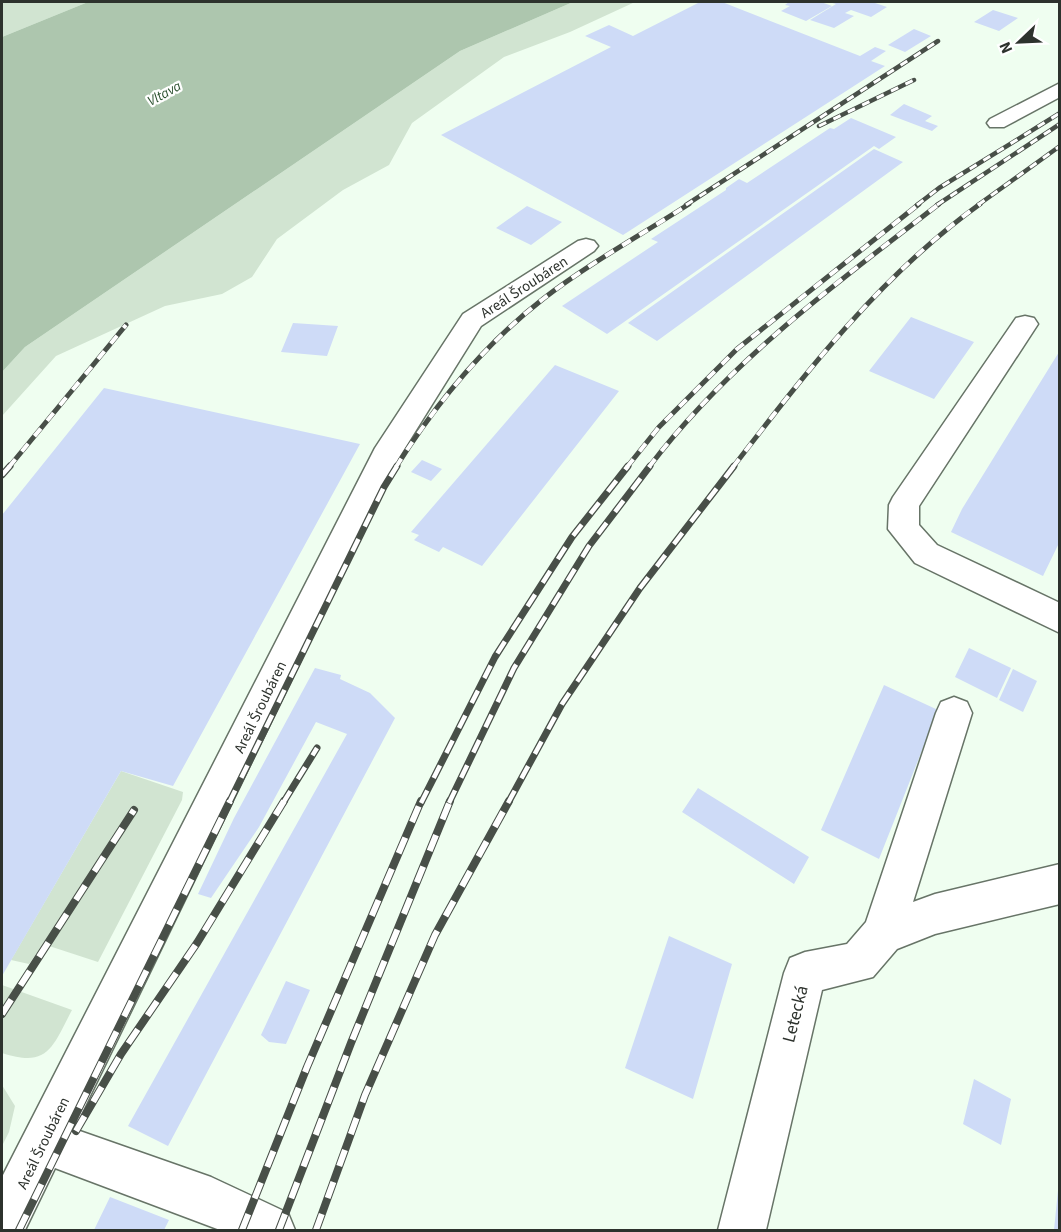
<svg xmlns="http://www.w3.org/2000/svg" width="1061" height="1232" viewBox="0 0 1061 1232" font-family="'Source Sans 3',sans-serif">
<rect width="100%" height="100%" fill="#effef0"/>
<!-- green -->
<path fill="#d1e4d1" d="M2,2H88L2,37Z
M573,2H635L570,32L504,57L412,123L389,165L343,190L277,239L252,277L222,294L165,306L56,356L2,416V372L25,347L460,51Z
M121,771L183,792L182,800L98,962L43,944L29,964L11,960Z
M2,985L72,1010C52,1048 48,1068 2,1053Z
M2,1085L15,1106L9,1132L2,1146Z"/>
<!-- water -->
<path fill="#adc6ae" d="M88,2H573L460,51L25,347L2,372V37Z"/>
<!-- building -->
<path fill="#cedbf7" d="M700,2H722L860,56L875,47L886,51L871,61L885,66L623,235L441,135L611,47L585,36L609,25L633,36Z
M789,2H821L832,6L806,21L781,11L790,6L785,5Z
M829,2H872L887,7L871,17L851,10L845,13L854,16L834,28L810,20L836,4Z
M993,10L1018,18L999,31L974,22Z
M914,29L931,36L905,52L888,45Z
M904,104L932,116L925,121L938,126L932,131L890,115Z
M851,118L896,137L879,149L874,146L607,334L562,306L658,242L651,239L726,190V188L739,179L747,183L830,128L834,129Z
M874,149L903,162L657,341L628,323Z
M527,206L562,222L531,245L496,228Z
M911,317L974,342L934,399L869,371Z
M293,323L338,326L327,356L281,352Z
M1059,352V543L1043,576L951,532L962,509Z
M555,365L619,391L482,566L443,547L439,552L414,540L419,535L411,532Z
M104,388L360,444L173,786L121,771L2,976V515Z
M422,460L442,469L431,481L411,472Z
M969,648L1011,668L997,698L955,677Z
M315,668L341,675L340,679L370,693L395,718L168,1146L128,1126L347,734L316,722L259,827L211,898L198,894L234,818Z
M1013,669L1037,681L1023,712L999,700Z
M884,685L938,710L879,859L821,830Z
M698,788L809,857L794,884L682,812Z
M669,936L732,964L693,1099L625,1068Z
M286,981L310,990L286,1044L269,1042L261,1035Z
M974,1079L1011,1099L1001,1145L963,1124Z
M1058,1190L1059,1230H1054Z
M110,1197L169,1220L164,1230H94Z"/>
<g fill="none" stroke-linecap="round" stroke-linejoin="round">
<!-- minor casing -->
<g stroke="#677467" stroke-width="3">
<path id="minor" d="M1060,83V97L1004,127H990L987,123L990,119Z
M586,239L594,241L598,246L594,251L481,326L398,459L74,1129L211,1177L288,1213L295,1230H220L55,1168L25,1230H2V1177L375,448L463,314L578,241Z
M1025,316L1034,318L1038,324L919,506V525L937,545L1060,603V633L915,563L888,529L889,505L893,497L1016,318Z
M954,697L967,702L972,713L913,902L935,894L1060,864V904L935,934L897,949L873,977L822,990L766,1230H718L784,973L790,958L805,952L847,944L866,922L936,713L941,702Z"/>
</g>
<!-- minor -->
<use href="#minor" fill="#fff" fill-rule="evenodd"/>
<!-- rail-far3 casing -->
<g stroke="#484f48" stroke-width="4.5">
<path id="rail-far3" d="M819,126L914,80
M686,205L938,41
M917,205L939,188L1060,113
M937,205L1060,124
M978,205L1060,146"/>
</g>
<!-- rail-far2 casing -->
<g stroke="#484f48" stroke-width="5">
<path id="rail-far2" d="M9,467L126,325
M396,467C435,405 485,344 543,299C588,264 641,235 689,204
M627,467L659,427L737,349L919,204
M649,467C728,363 836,283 939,204
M733,467C807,371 881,275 980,204"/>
</g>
<!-- rail-far1 casing -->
<g stroke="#484f48" stroke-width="7">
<path id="rail-far1" d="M2,475L10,466
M229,803L384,487L397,466
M283,803L317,748
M421,803L495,657L572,537L628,466
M449,803L514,668L589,546L650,466
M508,803L562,704L640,588L734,466"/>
</g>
<!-- rail casing -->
<g stroke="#484f48" stroke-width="8">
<path id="rail" d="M2,1014L134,810
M76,1131L121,1054L197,943L284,801
M19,1230L230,801
M242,1230L307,1067L421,801
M279,1230L351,1043L450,801
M316,1230L365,1095L435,935L509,801"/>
</g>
<!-- rail-far3 -->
<use href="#rail-far3" stroke="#fff" stroke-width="3" stroke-dasharray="8" stroke-linecap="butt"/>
<!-- rail-far2 -->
<use href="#rail-far2" stroke="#fff" stroke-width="4" stroke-dasharray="10" stroke-linecap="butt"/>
<!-- rail-far1 -->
<use href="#rail-far1" stroke="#fff" stroke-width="4.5" stroke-dasharray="14" stroke-linecap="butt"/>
<!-- rail -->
<use href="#rail" stroke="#fff" stroke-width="6" stroke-dasharray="17" stroke-linecap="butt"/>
</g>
<g text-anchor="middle" stroke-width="4.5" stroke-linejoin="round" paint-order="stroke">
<!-- far-water labels -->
<g font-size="14" font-style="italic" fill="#2a502e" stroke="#fff">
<text transform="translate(164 93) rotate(-29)" y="5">Vltava</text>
</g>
<!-- street labels -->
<g font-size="15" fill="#2d322d" stroke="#fff">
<text transform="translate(524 287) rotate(-33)" y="5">Areál Šroubáren</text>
<text transform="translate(260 707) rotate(-64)" y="5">Areál Šroubáren</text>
<text transform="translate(43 1143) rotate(-64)" y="5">Areál Šroubáren</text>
</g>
<!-- near-street labels -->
<g font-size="18" fill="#2d322d" stroke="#fff">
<text transform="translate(795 1014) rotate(-76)" y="6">Letecká</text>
</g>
</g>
<!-- border -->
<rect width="1061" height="1232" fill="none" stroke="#2d322d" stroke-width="6"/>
<!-- north arrow -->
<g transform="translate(1019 42) rotate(247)" stroke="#ffffff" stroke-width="4.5" paint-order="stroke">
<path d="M0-4.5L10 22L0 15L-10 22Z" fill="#2d322d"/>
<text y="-9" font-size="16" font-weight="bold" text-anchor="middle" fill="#2d322d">N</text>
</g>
</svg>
